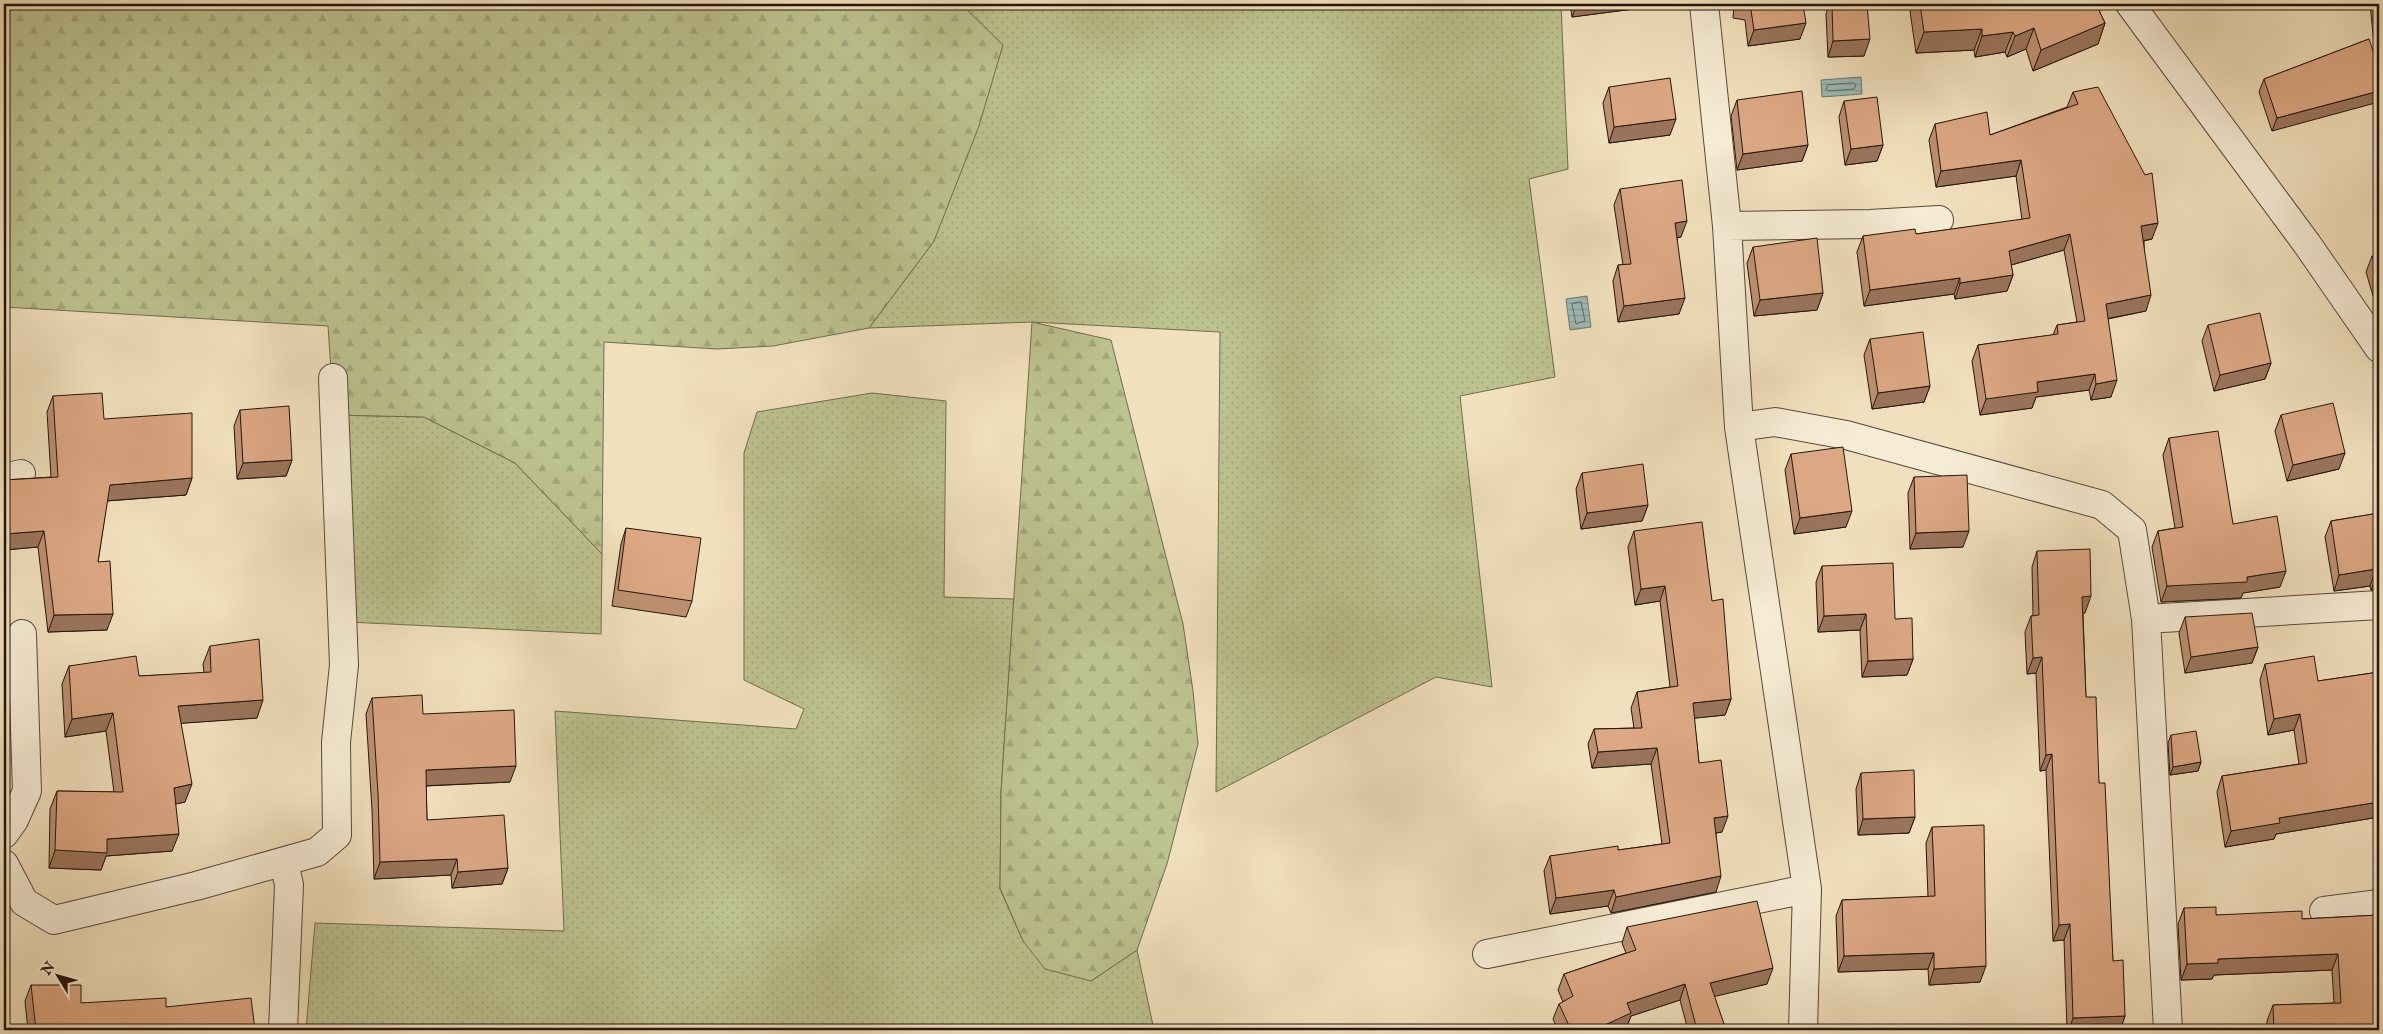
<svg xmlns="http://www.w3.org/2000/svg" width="2383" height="1034" viewBox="0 0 2383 1034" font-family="'IM FELL English',serif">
<defs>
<pattern id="grass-dots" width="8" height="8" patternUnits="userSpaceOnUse" patternTransform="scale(1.25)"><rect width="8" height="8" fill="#bcc290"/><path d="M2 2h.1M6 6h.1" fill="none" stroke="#a1a67b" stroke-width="1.8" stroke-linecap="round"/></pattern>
<pattern id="forest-firs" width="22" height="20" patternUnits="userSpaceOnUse" patternTransform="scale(1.25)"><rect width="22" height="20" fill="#bcc290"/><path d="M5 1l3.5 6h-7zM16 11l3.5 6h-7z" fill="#a1a67b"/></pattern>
<pattern id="water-rules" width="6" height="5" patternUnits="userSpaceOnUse" patternTransform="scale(1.25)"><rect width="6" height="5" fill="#9cbbb8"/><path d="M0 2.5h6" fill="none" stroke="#86a09d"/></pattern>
</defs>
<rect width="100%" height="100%" fill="#f1e0bd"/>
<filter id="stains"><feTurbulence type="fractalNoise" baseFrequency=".004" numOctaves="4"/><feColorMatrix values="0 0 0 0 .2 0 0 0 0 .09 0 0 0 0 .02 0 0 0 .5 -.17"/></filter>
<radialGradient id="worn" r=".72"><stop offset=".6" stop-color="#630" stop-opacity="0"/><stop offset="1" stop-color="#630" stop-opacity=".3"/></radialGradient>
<!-- grass -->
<path fill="url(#grass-dots)" stroke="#706c4f" d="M961,4H1561L1568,169L1529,179L1555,377L1460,396L1492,687L1436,677L1216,792L1220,332L1032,322L869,328L934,241L1003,45Z
M872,393L946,401L944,597L1014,599L1001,792L1000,889L1023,941L1091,981L1137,950L1154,1030H306L315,923L564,931L555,711L796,729L804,709L744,680V453L757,412Z
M334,415L424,417L515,463L602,554L601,634L347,622Z"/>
<!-- forest -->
<path fill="url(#forest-firs)" stroke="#706c4f" d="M4,4H961L1003,45L979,126L934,241L869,328L773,346L717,349L604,342L602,554L515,463L424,417L334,415L328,326L4,307Z
M1032,322L1111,340L1183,624L1193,691L1198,744L1167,864L1137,950L1091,981L1045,969L1023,941L1000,888L1001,792Z"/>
<!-- water -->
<path fill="url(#water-rules)" stroke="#6c7974" d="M1861,77L1862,94L1822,97L1821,80Z
M1587,296L1591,327L1570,330L1566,299Z"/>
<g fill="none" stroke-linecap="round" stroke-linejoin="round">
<!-- shore -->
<path stroke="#606863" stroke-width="1" d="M1854,83L1856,85L1854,89L1829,91L1826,89L1828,85Z
M1581,302L1585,321L1576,324L1572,304Z"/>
<!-- minor casing -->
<g stroke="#57483a" stroke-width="30">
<path id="minor" d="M1704,4L1727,226L1739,427L1807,889L1803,1030
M2130,4L2307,244L2379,348
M1727,226L1870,224L1939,220
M1739,427L1775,422L1846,435L2102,505L2132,530L2146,619L2168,1030
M4,478L21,474
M2146,619L2379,605
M4,834L14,820L27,791L22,634
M4,864L24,902L54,920L196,886L317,852L337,835L336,742L344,665L333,378
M2324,911L2379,904
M1487,954L1807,889
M283,1030L289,885L284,862"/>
</g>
<!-- minor -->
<use href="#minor" stroke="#f6ebd4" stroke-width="28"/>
</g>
<!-- wall -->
<path fill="#bd9071" stroke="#24150e" d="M1570,4H1635L1633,9L1572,17Z
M1734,4H1803L1800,39L1748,46L1745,20L1733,18Z
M1829,4H1867L1864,56L1828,57L1826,14Z
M1913,4H2096L2105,23L2098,44L2033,71L2026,49L2007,57L2005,52L1975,57L1974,50L1916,53L1910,11Z
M2194,4H2209L2196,9Z
M2370,4H2379V43L2374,44Z
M2369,39L2272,131L2259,92L2264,79Z
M1609,87L1670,135L1609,143L1603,103Z
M2073,92L2152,239L2144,241L2146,311L2108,319L2111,397L2091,400L2089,390L2036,397L2032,408L1980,415L1972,361L1978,345L2053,335L2057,325L2077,322L2064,250L2011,265L2013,275L2007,291L1955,299L1954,294L1864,306L1857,252L1863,236L1916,234L2022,220L2016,176L1936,187L1929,140L1935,124L1990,135L2067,107Z
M1737,100L1808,145L1802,161L1737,170L1731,116Z
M1844,101L1883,145L1877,161L1845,165L1839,117Z
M1620,189L1681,237L1677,238L1679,314L1618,322L1613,281L1618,265H1623L1614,205Z
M1753,247L1823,293L1817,310L1754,316L1747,263Z
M2379,254V316L2366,272L2372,256Z
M2208,325L2271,363L2265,379L2214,391L2202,341Z
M1870,339L1930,386L1924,402L1872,409L1864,355Z
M53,396L104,419L192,478L186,495L107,501L98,562L107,630L48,632L38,547L4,550V480L51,477L47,412Z
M240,410L292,460L286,476L237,479L234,426Z
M2281,415L2339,469L2287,481L2275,431Z
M2169,438L2233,524L2280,587L2243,593L2241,598L2161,602L2152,547L2158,531L2175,528L2163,455Z
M1791,454L1846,527L1794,534L1785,470Z
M1582,473L1648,505L1642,521L1581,529L1576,489Z
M1914,477L1963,547L1910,549L1908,493Z
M2379,513V590H2371L2370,586L2334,591L2325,537L2331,521Z
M626,528L692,601L686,617L612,606L621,544Z
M1634,531L1712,601L1731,699L1725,715L1694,718L1699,763L1722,832L1716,833V892L1611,913L1608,906L1550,914L1544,871L1550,856L1618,850L1662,844L1651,764L1592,768L1588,744L1594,729L1634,728L1631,708L1637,692L1670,687L1660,601L1635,605L1628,547Z
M2037,551L2085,613H2083L2086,697L2099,783L2113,961L2125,1016L2120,1030H2067L2064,940L2053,941L2046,770L2040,771L2036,673L2027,674L2025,632L2031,616L2033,615L2032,567Z
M1822,566L1895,619L1913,659L1907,675L1862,677L1860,630L1818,632L1816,582Z
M2379,610V645L2375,621Z
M2185,617L2258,647L2252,663L2185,673L2179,633Z
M210,646L257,718L181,723L185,802L175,804L172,851L106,856L101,870L49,868L50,809L57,791L114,792L106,731L65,737L62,684L69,666L139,676L204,673L203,664Z
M2265,664L2318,681L2379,672V817L2276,834L2274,839L2225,847L2217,792L2222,776L2299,764L2294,730L2268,735L2260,680Z
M372,698L423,714L510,782L426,786L427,820L508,868L502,884L452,888L451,875L374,879L372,810L366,714Z
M2171,735L2201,762L2198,771L2170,775L2168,743Z
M1861,773L1915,817L1909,833L1858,835L1856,789Z
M1932,827L1980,982L1929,985L1928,969L1838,972L1836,916L1842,900L1928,897L1926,843Z
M2184,908L2216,915L2302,919L2379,915V1030H2267V1021L2273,1005L2334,1003L2332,970L2214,975L2212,979L2181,980L2178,924Z
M1627,927L1767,984L1714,996L1726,1030H1688L1680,1000L1631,1016L1626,1029L1622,1030H1558L1553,1019L1559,1004L1563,1002L1558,990L1564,974L1626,953L1622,943Z
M31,985L81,1003L166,1007L255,1030H28L25,1001Z"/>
<!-- shaded-wall -->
<path fill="#9a755c" stroke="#24150e" d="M1577,4H1635L1633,9L1572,17Z
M2198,4H2209L2196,9Z
M1806,23L1800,39L1748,46L1754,30Z
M2105,23L2098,44L2033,71L2041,50Z
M2034,28L2026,49L2007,57L2015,36Z
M1982,29L1974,50L1916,53L1924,32Z
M2379,30V43L2374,44Z
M2013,32L2005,52L1975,57L1982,36Z
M1870,39L1864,56L1828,57L1833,41Z
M2379,91V102L2272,131L2277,118Z
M1676,119L1670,135L1609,143L1614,127Z
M1808,145L1802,161L1737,170L1743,154Z
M1883,145L1877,161L1845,165L1851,149Z
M2021,160L2016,176L1936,187L1941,171Z
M1687,221L1681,237L1669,239L1675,223Z
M2158,223L2152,239L2136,242L2141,226Z
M2070,234L2064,250L2004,267L2009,251Z
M2013,275L2007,291L1955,299L1960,283Z
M1960,278L1954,294L1864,306L1870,290Z
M1823,293L1817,310L1754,316L1760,300Z
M2151,295L2146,311L2100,320L2106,304Z
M1685,298L1679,314L1618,322L1624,306Z
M2271,363L2265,379L2214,391L2220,375Z
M2095,374L2089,390L2036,397L2032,408L1980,415L1986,399L2037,382Z
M2117,380L2111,397L2091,400L2096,384Z
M1930,386L1924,402L1872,409L1878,393Z
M2345,453L2339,469L2287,481L2293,465Z
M292,460L286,476L237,479L243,463Z
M192,478L186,495L104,501L110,485Z
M1648,505L1642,521L1581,529L1587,513Z
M1852,511L1846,527L1794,534L1800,518Z
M44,531L38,547L4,550V534Z
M1969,531L1963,547L1910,549L1916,533Z
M2376,569L2370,586L2334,591L2339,575Z
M2286,571L2280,587L2243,593L2241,598L2161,602L2167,586L2247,577Z
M2377,574H2379V590H2371Z
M1665,586L1660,601L1635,605L1641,589Z
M2091,596L2085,613H2077L2082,597Z
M113,614L107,630L48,632L54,615Z
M1866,614L1860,630L1818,632L1824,616Z
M2258,647L2252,663L2185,673L2191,657Z
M2042,657L2036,673L2027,674L2033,658Z
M1913,659L1907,675L1862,677L1868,661Z
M1731,699L1725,715L1687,719L1693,703Z
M263,700L257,718L172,724L178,706Z
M113,713L106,731L65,737L72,719Z
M2300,714L2294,730L2268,735L2274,719Z
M1657,748L1651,764L1592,768L1598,752Z
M2052,754L2046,770L2040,771L2046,755Z
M2201,762L2198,771L2170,775L2173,767Z
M516,766L510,782L420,786L426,770Z
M192,784L185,802L167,806L174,788Z
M2379,802V817L2276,834L2274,839L2225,847L2231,831L2279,818Z
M1728,816L1722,832L1708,834L1714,818Z
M1915,817L1909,833L1858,835L1863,819Z
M179,834L172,851L106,856L101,870L49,868L55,850L107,839Z
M457,859L451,875L374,879L380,862Z
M508,868L502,884L452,888L458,872Z
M1721,876L1716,892L1611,913L1616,897Z
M1614,890L1608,906L1550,914L1556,898Z
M2070,924L2064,940L2053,941L2059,925Z
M1934,953L1928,969L1838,972L1844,956Z
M2338,954L2332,970L2214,975L2212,979L2181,980L2187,964L2218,959Z
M1986,966L1980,982L1929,985L1934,969Z
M1773,968L1767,984L1704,999L1710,983Z
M1685,984L1680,1000L1631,1016L1626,1029L1622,1030H1594L1627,1003Z
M2125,1016L2120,1030H2069L2073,1018Z"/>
<!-- building -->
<path fill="#dca783" stroke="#24150e" d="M1748,4H1803L1806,23L1754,30L1750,4Z
M1832,4H1867L1870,39L1833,41Z
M1920,4H2096L2105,23L2041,50L2034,28L2015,36L2013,32L1982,36V29L1924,32Z
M2377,4H2379V25Z
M2369,39L2379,69V91L2277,118L2264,79Z
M1670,78L1676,119L1614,127L1609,87Z
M2098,87L2145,175L2152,173L2158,223L2141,226L2151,295L2106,304L2117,380L2096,384L2095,374L2037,382L2038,392L1986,399L1978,345L2058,334L2057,325L2085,321L2070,234L2009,251L2013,275L1960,283V278L1870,290L1863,236L1915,229L1916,234L2030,218L2021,160L1941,171L1935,124L1987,112L1990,135L2078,104L2073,92Z
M1802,91L1808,145L1743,154L1737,100Z
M1877,97L1883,145L1851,149L1844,101Z
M1682,180L1687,221L1675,223L1685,298L1624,306L1618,265L1631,264L1620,189Z
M1817,238L1823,293L1760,300L1753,247Z
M2379,254V280L2372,256Z
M2260,313L2271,363L2220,375L2208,325Z
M1923,332L1930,386L1878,393L1870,339Z
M102,393L104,419L192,413V478L110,485L98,562L110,561L113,614L54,615L44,531L4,534V480L58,477L53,396Z
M2333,403L2345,453L2293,465L2281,415Z
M289,406L292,460L243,463L240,410Z
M2218,431L2233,524L2277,516L2286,571L2247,577V582L2167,586L2158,531L2183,527L2169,438Z
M1843,447L1852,511L1800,518L1791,454Z
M1643,464L1648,505L1587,513L1582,473Z
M1967,475L1969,531L1916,533L1914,477Z
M2379,513V574H2377L2376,569L2339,575L2331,521Z
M1702,522L1712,601L1723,599L1731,699L1693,703L1699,763L1721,760L1728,816L1714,818L1721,876L1616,897L1614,890L1556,898L1550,856L1618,846V850L1670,843L1657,748L1598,752L1594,729L1642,728L1637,692L1678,686L1665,586L1641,589L1634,531Z
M626,528L701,538L692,601L618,590Z
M2090,549L2091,596L2082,597L2086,697H2096L2099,783H2105L2113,961L2123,960L2125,1016L2073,1018L2070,924L2059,925L2052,754L2046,755L2042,657L2033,658L2031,616L2039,615L2037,551Z
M1893,563L1895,619L1912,618L1913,659L1868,661L1866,614L1824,616L1822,566Z
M2252,613L2258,647L2191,657L2185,617Z
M259,639L263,700L178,706L192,784L174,788L179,834L107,839V853L55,850L57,791L123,792L113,713L72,719L69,666L136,656L139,676L211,672L210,646Z
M2314,656L2318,681L2379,672V802L2279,818L2280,823L2231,831L2222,776L2307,763L2300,714L2274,719L2265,664Z
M422,695L423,714L514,710L516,766L426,770L427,820L504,815L508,868L458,872L457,859L380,862L378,794L372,698Z
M2196,731L2201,762L2173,767L2171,735Z
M1914,770L1915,817L1863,819L1861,773Z
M1984,825L1986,966L1934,969V953L1844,956L1842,900L1935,896L1932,827Z
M1757,901L1773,968L1710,983L1726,1030H1697L1685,984L1627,1003L1631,1013L1594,1030H1571L1559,1004L1573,996L1564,974L1636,950L1627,927Z
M2216,907V915L2302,911V919L2379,915V1030H2274L2273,1005L2341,1003L2338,954L2218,959V963L2187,964L2184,908Z
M31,985H81V1003L166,998V1007L251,998L255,1030H36Z"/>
<!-- margin -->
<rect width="2383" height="1034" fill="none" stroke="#f1e0bd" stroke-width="20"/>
<rect x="5" y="5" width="2373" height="1024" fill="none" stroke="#24150e" stroke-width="2.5"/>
<rect x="10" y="10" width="2363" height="1014" fill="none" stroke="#24150e"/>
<!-- north arrow -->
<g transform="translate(58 976) rotate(307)" stroke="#f6ebd4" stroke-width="4" paint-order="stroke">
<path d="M0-4L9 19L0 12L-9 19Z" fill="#24150e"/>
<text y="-8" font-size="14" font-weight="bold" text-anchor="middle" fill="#24150e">N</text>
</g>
<rect width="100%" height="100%" filter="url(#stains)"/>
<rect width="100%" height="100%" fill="url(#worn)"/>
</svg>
